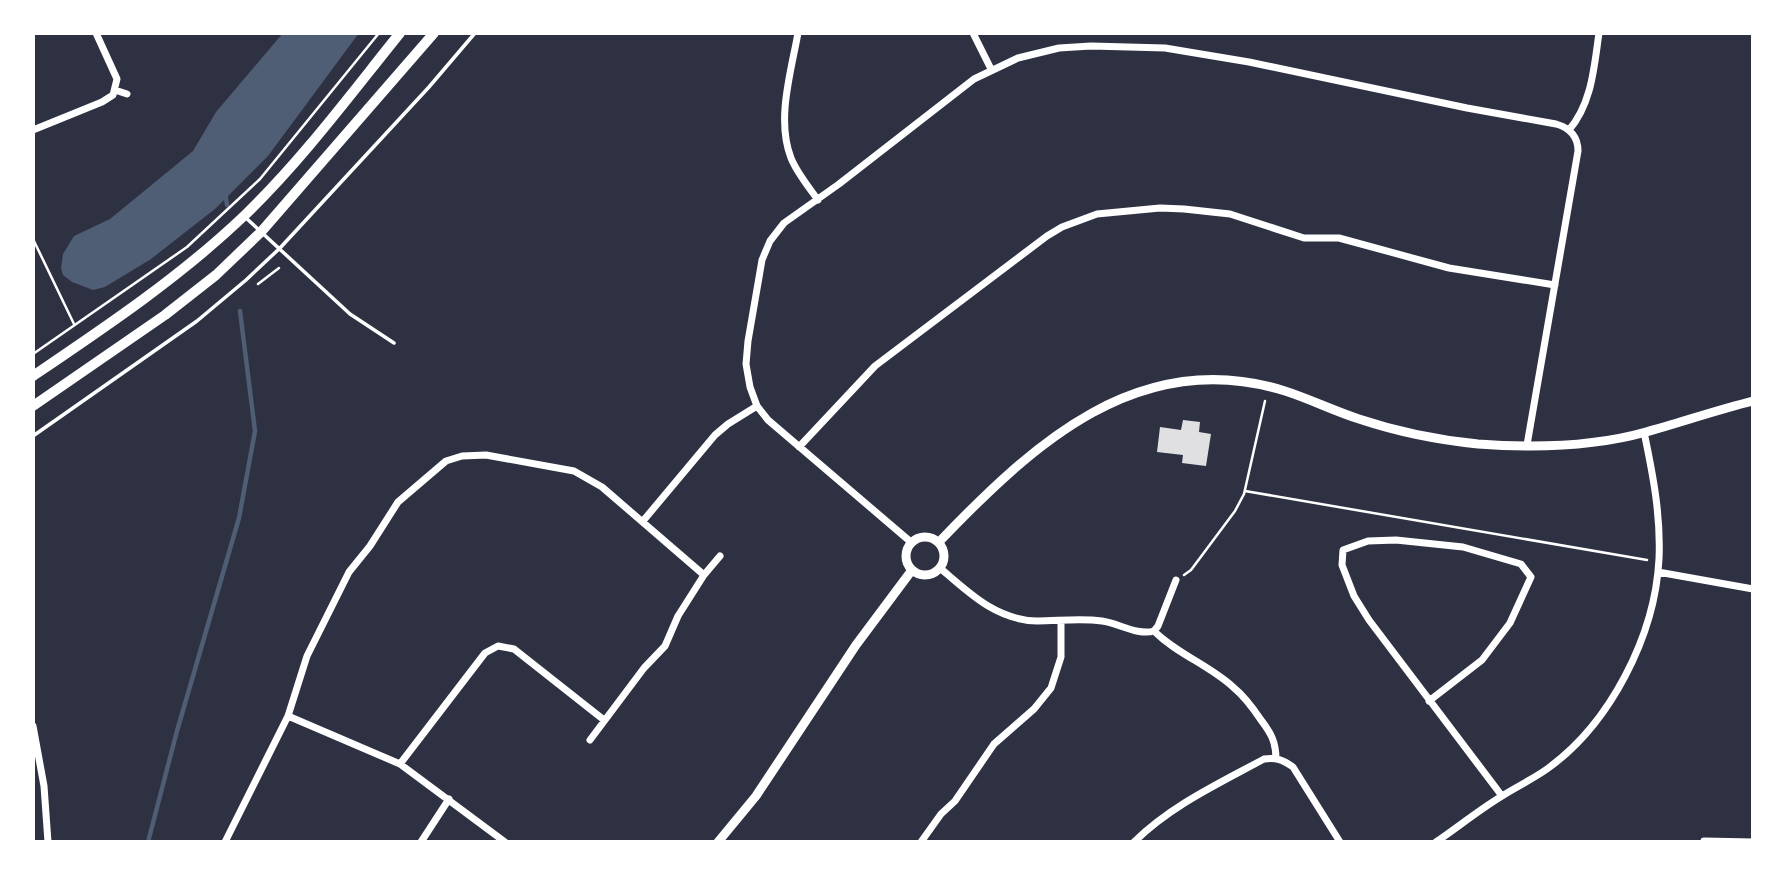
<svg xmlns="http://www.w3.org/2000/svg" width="1786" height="875" viewBox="0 0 1786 875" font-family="Spectral,serif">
<rect width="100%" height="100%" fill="#2d3142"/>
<!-- water -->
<path fill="#4f5d75" d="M283,33H359L268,156L215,209L151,259L105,287L93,290L72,282L63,275L61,268L63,254L74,236L110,219L193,151L216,112Z"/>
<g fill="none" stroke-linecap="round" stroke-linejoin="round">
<!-- stream -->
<path stroke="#4f5d75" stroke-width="4.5" d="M225,192L227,205
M148,842L177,731L239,518L255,431L240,311"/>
</g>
<!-- building -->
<path fill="#e0e0e3" d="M1183,420L1200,422L1199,432L1211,434L1206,466L1182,463L1183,455L1157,452L1160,427L1181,430Z"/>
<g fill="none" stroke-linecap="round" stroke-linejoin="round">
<!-- path -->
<path stroke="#fff" stroke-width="2.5" d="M33,239L74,324
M258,284L279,268
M33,354L187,247L260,179L379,33
M1245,491L1647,560
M1184,575L1191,570L1235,511L1244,494L1265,401"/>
<!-- service -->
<path stroke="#fff" stroke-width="3.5" d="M246,218L350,314L394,343
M33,436L197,321L246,280L280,248L429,87L475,33"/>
<!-- minor -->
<path stroke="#fff" stroke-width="7" d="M798,33C791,72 776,120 791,158C797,173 808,186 818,200
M973,33L991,69
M115,90L127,94
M33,130L102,102L113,95L117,79L96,33
M1569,130C1592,103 1594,67 1599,33
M799,447L875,366L1047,236L1062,227L1097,214L1160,208L1184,209L1230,214L1304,238H1339L1449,268L1555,285
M643,521L715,435L728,424L757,406
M912,543L768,420L757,406L750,387L746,364L748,341L762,260L770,241L784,223L839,184L974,79L1018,58L1059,48L1091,46L1165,48L1249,62L1467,108L1556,124C1570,128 1578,136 1578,151L1527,445
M940,568C969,593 996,620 1037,621C1058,621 1080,618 1102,621C1118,623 1138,636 1154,631L1158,626L1176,580
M1658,572L1753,589
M1154,631C1177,654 1209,665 1233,687C1244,696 1253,708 1261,720C1271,733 1276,742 1276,759
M1429,701L1482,660L1510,623L1531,577L1521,564L1463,547L1396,540L1368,541L1343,550L1342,565L1354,596L1369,620L1502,796
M288,716L400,764L505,842
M33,726L44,786L48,842
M590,740L644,668L665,646L678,616L704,575
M400,764L485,653L498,646L514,649L604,720
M1704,841L1753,842
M225,842L288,716L307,656L349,572L370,546L398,502L446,461L462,456L486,455L574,471L602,487L704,575L720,556
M421,842L449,799
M921,842L941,814L955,801L994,744L1034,709L1051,688L1061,657V621
M1134,842C1172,805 1218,784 1264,759C1276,757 1283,760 1293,767L1340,842
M1436,842C1458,827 1479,810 1502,796C1516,787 1533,779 1547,769C1610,724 1655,636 1659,559C1661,516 1653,475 1644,432"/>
<!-- tertiary -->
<path stroke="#fff" stroke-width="9" d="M906 556a19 19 0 1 1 38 0a19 19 0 1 1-38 0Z
M939,542C1032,445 1139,345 1285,391C1310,399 1334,411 1359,419C1398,432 1438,440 1478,444C1533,448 1593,447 1646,432C1682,422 1717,410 1753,401
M718,842L756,796L856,645L912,570"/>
<!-- primary -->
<path stroke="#fff" stroke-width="10" d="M33,376C107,326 180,277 245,215C302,160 350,95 400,33
M33,406L165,315L216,275L261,232L434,33"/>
</g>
<!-- border -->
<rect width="1786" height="875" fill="none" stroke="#ffffff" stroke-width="70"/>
</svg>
